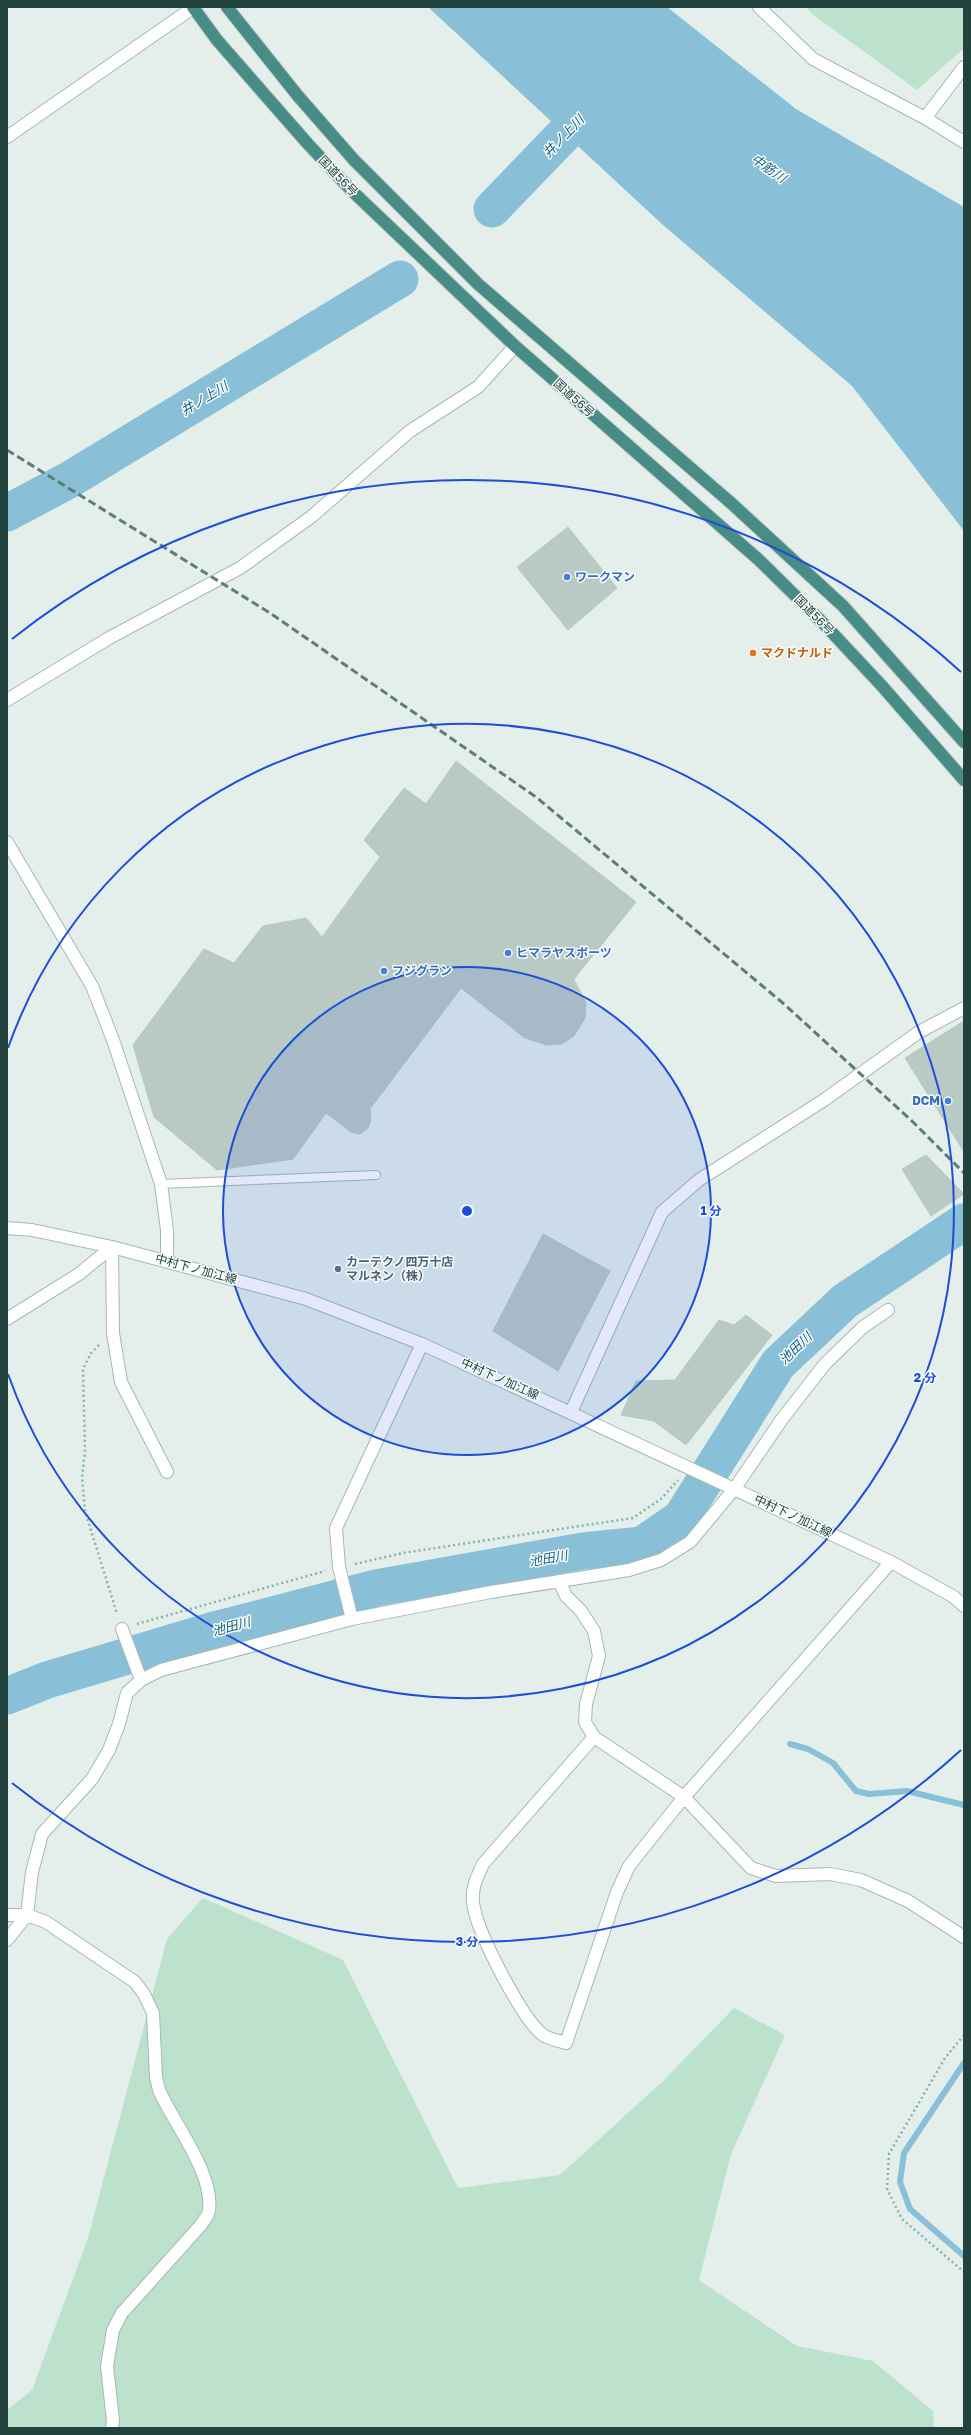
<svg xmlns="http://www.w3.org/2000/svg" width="971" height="2435" viewBox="0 0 971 2435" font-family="'Golos Text','Noto Sans JP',sans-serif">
<rect width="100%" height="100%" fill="#e4efec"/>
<!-- green -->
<path fill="#bce1cc" d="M806,7H964V48L917,90L812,14Z
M203,1898L343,1960L458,2188L560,2175L663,2081L734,2008L785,2035L731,2154L699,2280L797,2346L873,2361L933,2411L934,2428H7V2410L32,2390L88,2238L167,1939Z"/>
<!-- water -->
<path fill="#89bfd7" d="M428,7H667L796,109L964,207V531L852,386L663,225Z"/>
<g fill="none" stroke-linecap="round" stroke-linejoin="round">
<!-- stream -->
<path stroke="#89bfd7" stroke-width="6" d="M790,1744L808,1749L833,1763L856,1791L869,1794L907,1791L964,1805
M964,2063L904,2153L900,2182L910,2209L964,2256"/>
<!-- river -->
<path stroke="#89bfd7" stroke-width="37" d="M492,209L600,97
M7,513L69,480L400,279
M7,1696L47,1680L211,1631L376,1588L583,1551L642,1545L681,1518L778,1364L845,1301L964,1222"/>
</g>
<!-- building -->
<path fill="#b9cac5" stroke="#b6c9c4" d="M568,527L617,588L568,630L517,567Z
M456,761L636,902L574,979L586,1003L585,1018L574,1036L562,1044L547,1045L525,1038L461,988L370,1109L371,1120L368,1128L360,1134L351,1132L326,1113L293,1159L217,1170L154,1117L133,1045L204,949L234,963L263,926L306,918L322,937L380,857L364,840L404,788L426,804Z
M964,1021V1152L905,1058Z
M926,1155L964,1194L931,1216L902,1169Z
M543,1234L610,1271L558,1371L493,1331Z
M746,1315L772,1335L686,1445L654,1421L621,1415L636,1381L675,1380L719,1320L734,1325Z"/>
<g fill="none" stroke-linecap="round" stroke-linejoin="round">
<!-- service casing -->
<g stroke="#a6b8b4" stroke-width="10">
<path id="service" d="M161,1184L376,1175"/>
</g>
<!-- minor casing -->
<g stroke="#a6b8b4" stroke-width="14">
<path id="minor" d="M759,7L813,59L925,118L964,142
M925,118L964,67
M7,137L194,7
M7,700L109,638L240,568L311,517L410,431L478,387L515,346
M7,842L92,986L113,1040L161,1184L167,1230V1260
M112,1247L113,1333L121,1382L167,1472
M7,1319L79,1274L112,1247
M559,1581L566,1596L581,1611L594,1631L599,1656L586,1704L585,1722L594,1737L684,1797L751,1868L776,1876L830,1874L861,1880L908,1901L964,1937
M352,1619L339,1567L336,1528L422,1344
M122,1629L141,1680
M594,1737L483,1864C476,1879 470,1891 474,1908C479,1935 522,2019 543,2035C549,2039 559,2041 566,2043L617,1892L629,1866L684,1797L891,1562
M7,1915H27L46,1922L135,1982L144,1994L153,2013L156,2077L159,2090C174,2124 214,2173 209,2211C208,2216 203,2222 200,2226L122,2313L113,2330L107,2366L113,2421L112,2428
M7,1940L27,1915L32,1872L42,1834L92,1779L109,1750L119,1724L127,1693L141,1680L161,1670L352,1619L491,1592L629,1570L661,1560L690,1542L735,1488L782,1419L825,1364L863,1327L888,1310"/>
</g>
<!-- tertiary casing -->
<g stroke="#a6b8b4" stroke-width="14">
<path id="tertiary" d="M571,1412L662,1212L699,1180L824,1100L919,1032L964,1008"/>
</g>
<!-- secondary casing -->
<g stroke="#a2bbb6" stroke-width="14">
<path id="secondary" d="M7,1228L32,1230L112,1247L306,1299L422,1344L891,1562L954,1597L964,1606"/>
</g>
<!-- trunk casing -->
<g stroke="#c1cac9" stroke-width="14">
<path id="trunk" d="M193,7L217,40L308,144L351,190L515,346L759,560L824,624L882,686L964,780
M227,7L298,96L354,160L478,284L731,503L843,606L964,742"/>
</g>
<!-- path -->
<path stroke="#82b5ac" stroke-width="2.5" stroke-dasharray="2 3" stroke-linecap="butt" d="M99,1345L91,1353L83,1369L85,1452L82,1477L85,1511L117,1614
M355,1564L403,1553L633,1518L661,1499L678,1480
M137,1624L325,1571
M964,2035L945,2058L889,2154L887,2189L902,2219L964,2272"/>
<!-- service -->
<use href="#service" stroke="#fff" stroke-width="8"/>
<!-- minor -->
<use href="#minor" stroke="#fff" stroke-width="12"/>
<!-- tertiary -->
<use href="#tertiary" stroke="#fff" stroke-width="12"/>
<!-- secondary -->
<use href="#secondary" stroke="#fff" stroke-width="12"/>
<!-- trunk -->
<use href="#trunk" stroke="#488c86" stroke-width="12"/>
<!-- rail -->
<path stroke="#5c7d7a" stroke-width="3" stroke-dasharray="8 4" stroke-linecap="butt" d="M7,450L270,613L536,797L784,1004L913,1122L964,1173"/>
</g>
<!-- distance rings -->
<circle cx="467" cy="1211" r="244" fill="#1d4ed8" fill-opacity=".12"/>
<g fill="none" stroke="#1d4ed8" stroke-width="2">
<circle cx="467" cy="1211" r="244"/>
<path d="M8 1048A487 487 0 1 1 8 1374"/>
<path d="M961 1750A731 731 0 0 1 12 1783M12 639A731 731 0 0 1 961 672"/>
</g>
<!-- markers -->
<g fill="#3f7fe0" stroke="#f5fbf9" stroke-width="1.5">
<circle cx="567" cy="577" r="4"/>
<circle cx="508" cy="953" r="4"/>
<circle cx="384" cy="971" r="4"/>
<circle cx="948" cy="1101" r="4"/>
</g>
<circle fill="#e8710a" stroke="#f5fbf9" stroke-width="1.5" cx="753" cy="653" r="4"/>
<circle fill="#5c6f8a" stroke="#f5fbf9" stroke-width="1.5" cx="338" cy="1269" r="4"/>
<g text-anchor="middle" stroke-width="3" stroke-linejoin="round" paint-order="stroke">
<!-- street labels -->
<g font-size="12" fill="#22423e" stroke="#f5fbf9">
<text transform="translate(338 176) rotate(46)" y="4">国道56号</text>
<text transform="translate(574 398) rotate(42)" y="4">国道56号</text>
<text transform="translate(814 615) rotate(45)" y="4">国道56号</text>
<text transform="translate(196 1269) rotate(15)" y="4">中村下ノ加江線</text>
<text transform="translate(500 1379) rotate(24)" y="4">中村下ノ加江線</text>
<text transform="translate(793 1516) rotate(25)" y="4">中村下ノ加江線</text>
</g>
<!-- shop labels -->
<g font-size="12" font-weight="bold" fill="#366cbe" stroke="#f5fbf9" text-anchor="start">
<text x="575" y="581">ワークマン</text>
<text x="516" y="957">ヒマラヤスポーツ</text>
<text x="392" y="975">フジグラン</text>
<text x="940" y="1105" text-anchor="end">DCM</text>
</g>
<!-- food labels -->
<g font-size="12" font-weight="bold" fill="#c56008" stroke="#f5fbf9" text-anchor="start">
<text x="761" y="657">マクドナルド</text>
</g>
<!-- service labels -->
<g font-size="12" font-weight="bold" fill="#4e5e75" stroke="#f5fbf9" text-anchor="start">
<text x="346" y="1266">カーテクノ四万十店<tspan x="346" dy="14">マルネン（株）</tspan></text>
</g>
<!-- water labels -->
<g font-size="13" font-style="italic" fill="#166183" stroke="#f5fbf9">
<text transform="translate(563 136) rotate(-46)" y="5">井ノ上川</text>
<text transform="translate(769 168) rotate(35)" y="5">中筋川</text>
<text transform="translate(204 398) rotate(-31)" y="5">井ノ上川</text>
<text transform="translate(795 1348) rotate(-44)" y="5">池田川</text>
<text transform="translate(548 1558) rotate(-10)" y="5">池田川</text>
<text transform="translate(231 1626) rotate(-15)" y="5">池田川</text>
</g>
</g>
<circle cx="467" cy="1211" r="6" fill="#1d4ed8" stroke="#f5fbf9" stroke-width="2"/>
<g font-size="12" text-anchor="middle" font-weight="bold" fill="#1d4ed8" stroke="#f5fbf9" stroke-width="3" stroke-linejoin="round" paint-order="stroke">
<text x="711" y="1215">1 分</text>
<text x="925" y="1382">2 分</text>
<text x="467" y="1946">3 分</text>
</g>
<!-- border -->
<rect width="971" height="2435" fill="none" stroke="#22423e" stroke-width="16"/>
</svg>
